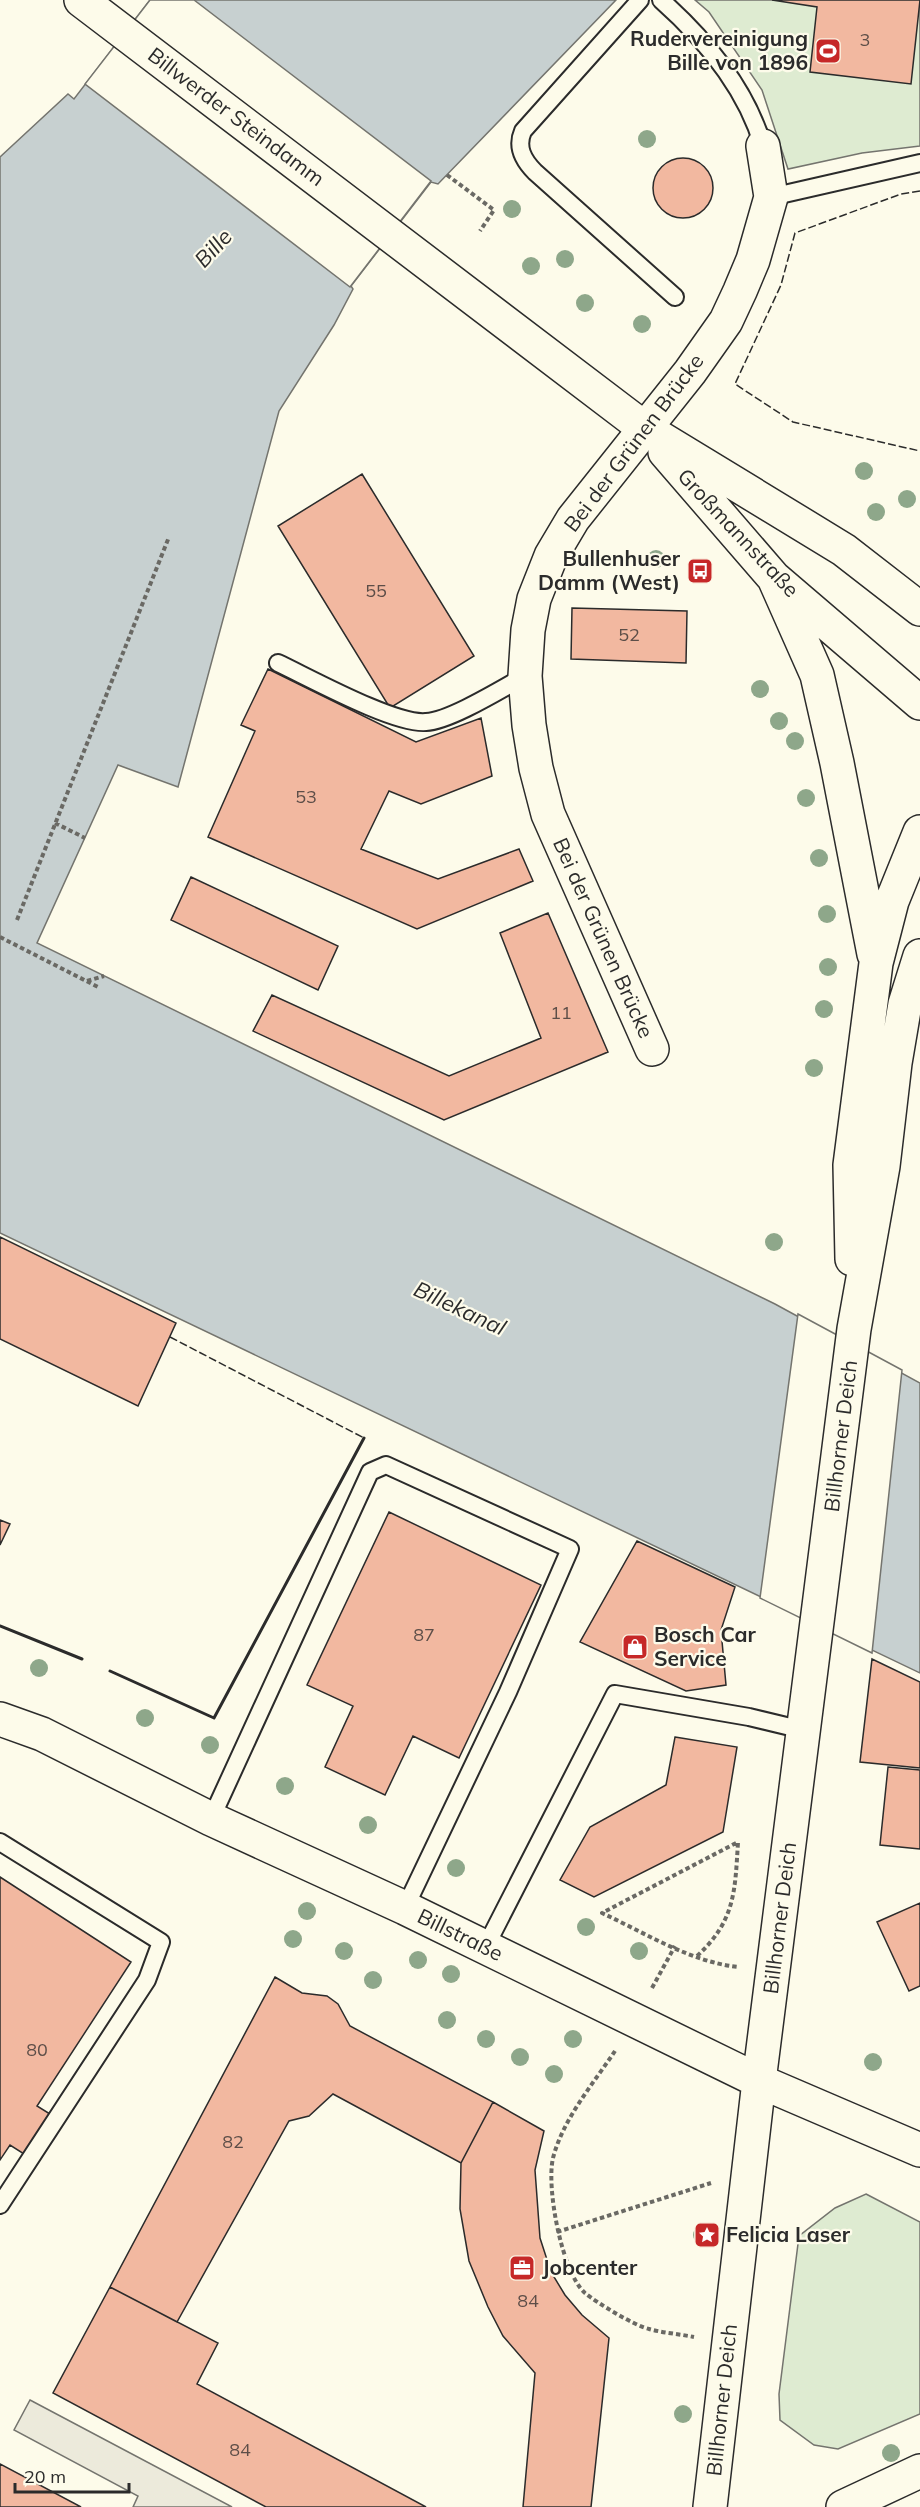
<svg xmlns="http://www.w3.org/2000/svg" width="920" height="2507" viewBox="0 0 920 2507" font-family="Mulish,sans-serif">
<rect width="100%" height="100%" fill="#fdfbea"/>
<!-- green -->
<path fill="#deebd1" stroke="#74746e" stroke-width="1.5" d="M695,0H920V146L862,153L788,169L762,90L709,12Z
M866,2194L920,2222V2414L838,2449L814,2445L780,2420L779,2394L799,2236L835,2208Z"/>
<!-- parking -->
<path fill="#eceadb" stroke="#74746e" stroke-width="1.5" d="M30,2400L232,2507H133L138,2496L14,2430Z"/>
<!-- water -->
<path fill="#c7d0d0" stroke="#74746e" stroke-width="1.5" d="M150,0H616L438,184L431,182L351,286L353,289L334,325L279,411L178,787L118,765L37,943L775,1304L920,1383V1673L0,1233V157L68,94L74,99Z"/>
<!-- pier -->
<path fill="#fdfbea" stroke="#74746e" stroke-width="1.5" d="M150,0H194L431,181L350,287L85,84Z
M798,1314L902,1370L872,1653L760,1598Z"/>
<!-- building -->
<path fill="#f2b8a0" stroke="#2b2b2b" stroke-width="1.5" d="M772,0H920L911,84L810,72L817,7Z
M653 188a30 30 0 1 1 60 0a30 30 0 1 1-60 0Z
M362,474L474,656L390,708L278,526Z
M572,608L687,611L686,663L571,659Z
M268,669L416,742L481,718L492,776L421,804L389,791L361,849L438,879L519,849L533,881L417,929L208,837L255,731L241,725Z
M191,877L338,946L318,990L171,920Z
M548,913L608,1052L444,1120L253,1031L272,995L449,1076L541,1038L500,933Z
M0,1237L176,1323L138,1406L0,1339Z
M389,1512L541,1585L459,1758L413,1736L385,1795L325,1767L353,1706L307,1685Z
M0,1520L10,1524L0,1545Z
M637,1541L735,1587L721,1630L726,1685L686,1691L580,1642Z
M872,1659L920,1682V1768L860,1762Z
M675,1737L737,1747L723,1832L594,1897L560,1880L590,1827L666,1785Z
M888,1767L920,1770V1849L880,1845Z
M0,1877L131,1962L37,2106L50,2114L24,2154L10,2145L0,2160Z
M920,1903V1986L909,1991L877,1922Z
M275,1977L302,1993L327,1996L338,2004L350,2026L493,2102L461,2163L333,2094L309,2116L289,2121L177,2322L110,2287Z
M493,2102L544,2131L535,2170L540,2238L551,2272L565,2295L582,2315L609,2338L591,2507H523L535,2373L503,2336L488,2307L469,2261L460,2209L461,2163Z
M110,2287L218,2343L197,2384L426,2507H266L53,2393Z
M0,2464L81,2507H0Z"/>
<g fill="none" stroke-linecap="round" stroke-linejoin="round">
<!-- lane casing -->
<g stroke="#2b2b2b" stroke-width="20">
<path id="lane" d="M640,0L523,131C516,147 523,160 535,172L675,297
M661,0C706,40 746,88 763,146
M771,197L920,163
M278,663C310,678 395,725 426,722C450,721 503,688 525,676
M211,1819L370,1472L386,1465L570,1549L508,1692L405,1908
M0,1842L161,1942L147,1980L0,2205
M485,1948L615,1694L749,1717L803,1730"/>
</g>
<!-- street casing -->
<g stroke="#2b2b2b" stroke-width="36">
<path id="street" d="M652,1049L548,814L536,768L529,725L525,676L528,630L534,599L551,556L573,519L690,372L726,321L740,291L753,260L771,197L763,146"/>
</g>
<!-- secondary casing -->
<g stroke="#2b2b2b" stroke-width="36">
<path id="secondary" d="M81,0L644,428L844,550L920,609
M665,452L774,578L920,703
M774,578L817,675L837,763L874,954
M852,1259L850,1165L876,963L892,901L920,832
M0,1719L42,1734L211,1819L405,1908L759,2081L920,2150
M710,2507L759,2081L854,1329L883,1166L895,1063L905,1004L920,956
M843,2507L920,2471"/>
</g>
<!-- path -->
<path stroke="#6a6964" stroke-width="4" stroke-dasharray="4.5 3" stroke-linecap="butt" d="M447,175L494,210L480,231
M55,823L85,838
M17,920L169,537
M0,937L100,988
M87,981L104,976
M697,1956C735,1921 735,1892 738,1842L602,1913C645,1933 691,1962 738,1967
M652,1988L675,1946
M615,2051C593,2084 563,2119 553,2158C546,2188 562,2273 585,2293C597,2303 635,2326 649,2329C664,2333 679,2334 694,2337
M557,2232L711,2183"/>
<!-- lane -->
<use href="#lane" stroke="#fdfbea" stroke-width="16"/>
<!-- street -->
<use href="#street" stroke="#fdfbea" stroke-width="33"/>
<!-- secondary -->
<use href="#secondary" stroke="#fdfbea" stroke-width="33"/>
<!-- fence -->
<path stroke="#2b2b2b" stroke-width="1.5" stroke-dasharray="8 3" stroke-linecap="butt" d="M920,191L901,194L795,233L781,285L735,384L793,422L920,451
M170,1337L364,1438"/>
<!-- wall -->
<path stroke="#2b2b2b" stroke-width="3" d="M0,1626L82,1659
M110,1671L214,1718L364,1438"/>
</g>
<!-- trees -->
<g fill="#8ea78a">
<circle cx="647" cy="139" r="9"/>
<circle cx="512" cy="209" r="9"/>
<circle cx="565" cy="259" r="9"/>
<circle cx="531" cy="266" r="9"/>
<circle cx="585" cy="303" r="9"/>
<circle cx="642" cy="324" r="9"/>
<circle cx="864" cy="471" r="9"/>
<circle cx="907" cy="499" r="9"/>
<circle cx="876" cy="512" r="9"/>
<circle cx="656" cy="559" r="9"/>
<circle cx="760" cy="689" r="9"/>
<circle cx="779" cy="721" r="9"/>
<circle cx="795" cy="741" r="9"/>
<circle cx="806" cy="798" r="9"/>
<circle cx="819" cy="858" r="9"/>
<circle cx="827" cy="914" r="9"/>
<circle cx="828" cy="967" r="9"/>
<circle cx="824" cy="1009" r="9"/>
<circle cx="814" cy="1068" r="9"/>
<circle cx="774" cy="1242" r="9"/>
<circle cx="39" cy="1668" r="9"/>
<circle cx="145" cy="1718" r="9"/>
<circle cx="210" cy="1745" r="9"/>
<circle cx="285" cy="1786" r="9"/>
<circle cx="368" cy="1825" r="9"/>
<circle cx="456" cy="1868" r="9"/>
<circle cx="307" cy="1911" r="9"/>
<circle cx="586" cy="1927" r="9"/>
<circle cx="293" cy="1939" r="9"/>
<circle cx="344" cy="1951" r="9"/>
<circle cx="639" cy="1951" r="9"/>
<circle cx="418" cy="1960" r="9"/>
<circle cx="451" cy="1974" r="9"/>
<circle cx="373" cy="1980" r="9"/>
<circle cx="447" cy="2020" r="9"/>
<circle cx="486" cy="2039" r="9"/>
<circle cx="573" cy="2039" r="9"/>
<circle cx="520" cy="2057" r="9"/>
<circle cx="873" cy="2062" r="9"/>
<circle cx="554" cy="2074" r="9"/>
<circle cx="702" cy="2235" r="9"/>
<circle cx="683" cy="2414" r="9"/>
<circle cx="891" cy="2453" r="9"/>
</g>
<!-- icons -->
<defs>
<g id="stadium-square" transform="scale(1.35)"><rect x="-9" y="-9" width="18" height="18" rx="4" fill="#c62828" stroke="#fdfbea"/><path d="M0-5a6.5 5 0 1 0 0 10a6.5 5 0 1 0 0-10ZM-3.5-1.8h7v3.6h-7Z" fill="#fff"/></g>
<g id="bus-square" transform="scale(1.35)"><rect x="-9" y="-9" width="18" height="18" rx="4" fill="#c62828" stroke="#fdfbea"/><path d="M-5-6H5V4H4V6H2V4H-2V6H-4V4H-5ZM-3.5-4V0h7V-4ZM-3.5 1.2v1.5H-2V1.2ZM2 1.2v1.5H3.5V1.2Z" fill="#fff"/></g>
<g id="shop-square" transform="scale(1.35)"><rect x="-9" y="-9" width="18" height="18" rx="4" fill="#c62828" stroke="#fdfbea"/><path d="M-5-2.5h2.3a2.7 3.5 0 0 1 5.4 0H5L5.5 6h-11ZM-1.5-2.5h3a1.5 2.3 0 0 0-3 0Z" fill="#fff"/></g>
<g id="sight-square" transform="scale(1.35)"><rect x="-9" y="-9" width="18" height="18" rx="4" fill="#c62828" stroke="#fdfbea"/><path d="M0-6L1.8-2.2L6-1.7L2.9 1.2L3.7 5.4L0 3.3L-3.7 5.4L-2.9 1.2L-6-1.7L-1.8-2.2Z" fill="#fff"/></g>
<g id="office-square" transform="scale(1.35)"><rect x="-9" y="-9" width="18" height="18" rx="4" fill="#c62828" stroke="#fdfbea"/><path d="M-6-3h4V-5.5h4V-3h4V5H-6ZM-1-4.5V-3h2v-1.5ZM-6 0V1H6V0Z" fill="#fff"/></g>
</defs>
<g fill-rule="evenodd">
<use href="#stadium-square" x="828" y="51"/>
<use href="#bus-square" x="700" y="571"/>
<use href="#shop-square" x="635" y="1647"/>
<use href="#sight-square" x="707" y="2235"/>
<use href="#office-square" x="522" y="2268"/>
</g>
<g text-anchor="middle" stroke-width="4.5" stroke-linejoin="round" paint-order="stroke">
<!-- number labels -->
<g font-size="18" fill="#5d4e48">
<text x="865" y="46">3</text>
<text x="376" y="597">55</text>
<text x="629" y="641">52</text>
<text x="306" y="803">53</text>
<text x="561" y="1019">11</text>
<text x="424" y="1641">87</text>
<text x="37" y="2056">80</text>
<text x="233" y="2148">82</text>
<text x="528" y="2307">84</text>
<text x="240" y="2456">84</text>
</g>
<!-- poi labels -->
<g font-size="21" font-weight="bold" fill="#2b2b2b" stroke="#fdfbea" text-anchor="start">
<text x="808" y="46" text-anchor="end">Rudervereinigung<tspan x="808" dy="24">Bille von 1896</tspan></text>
<text x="680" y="566" text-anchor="end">Bullenhuser<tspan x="680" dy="24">Damm (West)</tspan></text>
<text x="654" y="1642">Bosch Car<tspan x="654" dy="24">Service</tspan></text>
<text x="726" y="2242">Felicia Laser</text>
<text x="542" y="2275">Jobcenter</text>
</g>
<!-- street labels -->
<g font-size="21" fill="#2b2b2b" stroke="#fdfbea">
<text transform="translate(236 117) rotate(37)" y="7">Billwerder Steindamm</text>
<text transform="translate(634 443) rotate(-53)" y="7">Bei der Grünen Brücke</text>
<text transform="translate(738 533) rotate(47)" y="7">Großmannstraße</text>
<text transform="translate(603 938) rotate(66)" y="7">Bei der Grünen Brücke</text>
<text transform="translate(841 1436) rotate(-83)" y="7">Billhorner Deich</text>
<text transform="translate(780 1918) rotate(-83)" y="7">Billhorner Deich</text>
<text transform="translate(460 1935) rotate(26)" y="7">Billstraße</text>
<text transform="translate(722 2400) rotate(-84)" y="7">Billhorner Deich</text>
</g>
<!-- water labels -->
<g font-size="22" font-style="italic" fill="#2b2b2b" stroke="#fdfbea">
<text transform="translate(213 248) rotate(-47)" y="8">Bille</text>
<text transform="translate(460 1308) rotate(25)" y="8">Billekanal</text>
</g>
</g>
<!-- scale -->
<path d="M15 2483v9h114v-9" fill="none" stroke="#2b2b2b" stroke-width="3"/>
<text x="24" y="2483" font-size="18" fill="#2b2b2b" stroke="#fdfbea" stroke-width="4.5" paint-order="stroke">20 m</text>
</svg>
